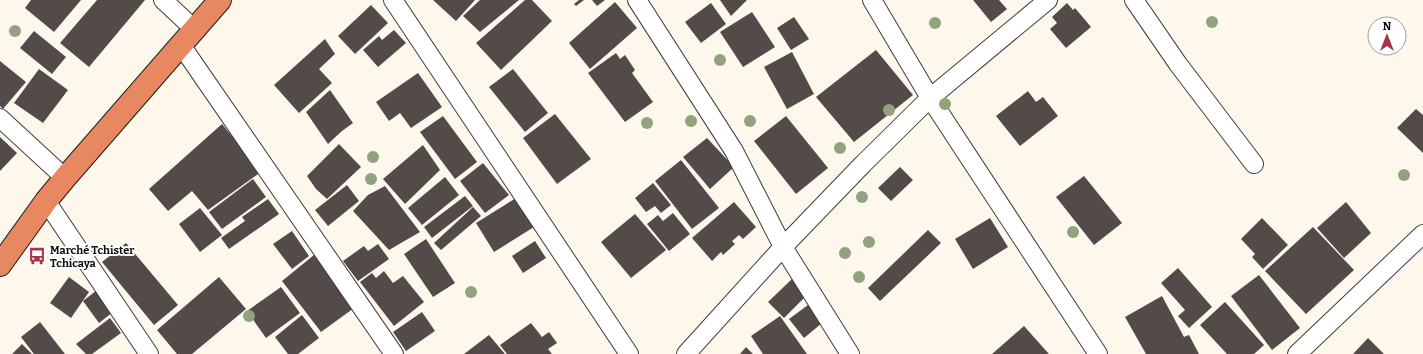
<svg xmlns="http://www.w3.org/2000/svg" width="1423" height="354" viewBox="0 0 1423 354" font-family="Bitter,serif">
<rect width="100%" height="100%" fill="#fdf7ec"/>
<!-- building -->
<path fill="#534b49" d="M31,0H81L54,32L25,8Z
M97,0H145L89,67L60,43Z
M433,0H475L456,21Z
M480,0H519L480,32L463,16Z
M525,0H532L552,21L501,70L476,43Z
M579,0H584L576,6L574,4Z
M592,0H605L597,6Z
M720,0H747L731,16Z
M973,0H999L1007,9L991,22Z
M615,2L637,28L590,69L569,43Z
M711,3L726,24L701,43L685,22Z
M1067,3L1073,10L1075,8L1091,27L1066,48L1050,29L1057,23L1052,17Z
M371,5L388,23L355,54L338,36Z
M752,12L775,47L743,67L720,32Z
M794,17L809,39L791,50L777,28Z
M394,30L406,43L378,67L363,50L379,36L382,40Z
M34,31L66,57L52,74L20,48Z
M325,39L335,54L319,69L332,83L299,113L274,85Z
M876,50L913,95L854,142L816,97Z
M792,52L814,94L787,109L764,67Z
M616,53L620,59L625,55L635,70L632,73L653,102L625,122L588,73Z
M0,61L26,82L3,109L0,106Z
M39,69L68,90L43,123L14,103Z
M513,69L548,113L525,132L489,87Z
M418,73L442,107L411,128L400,113L389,121L376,102Z
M330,90L353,123L342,131L328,144L306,112Z
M1028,91L1036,102L1043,97L1058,116L1020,146L996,116Z
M1416,109L1423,115V153L1397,128Z
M555,114L591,159L557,184L523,138Z
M443,116L477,162L455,179L420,132Z
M786,116L828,168L796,194L754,141Z
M222,124L261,172L208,210L192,191L168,211L149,189Z
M0,137L17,153L0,171Z
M707,138L734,167L710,189L683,157Z
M339,144L361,167L327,199L316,189L307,176Z
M423,145L440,170L405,204L383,179Z
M681,160L719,208L692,229L655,181Z
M483,163L509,195L485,213L460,181Z
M900,167L913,180L891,201L878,188Z
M1084,176L1122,223L1094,245L1056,197Z
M445,177L459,195L422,225L408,208Z
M253,179L266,197L222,229L209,212Z
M653,183L671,205L661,213L655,206L646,212L635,198Z
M347,185L359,201L328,226L315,210Z
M385,186L420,232L389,250L353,211L368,195Z
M465,196L473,206L432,238L424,227Z
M516,198L534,227L494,252L476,223Z
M268,199L279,214L229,249L221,238L245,221L242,217Z
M734,202L756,227L743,239L739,235L732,241L735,244L723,255L721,252L712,261L692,238Z
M1346,202L1371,233L1344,258L1317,228Z
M473,207L481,216L441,250L434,243Z
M200,208L222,235L200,252L179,224Z
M673,213L690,234L669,251L647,224L658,215L663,221Z
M635,214L666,250L631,278L601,242Z
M990,218L1008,247L973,269L955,239Z
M1262,218L1288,245L1263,269L1252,257L1255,254L1241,239Z
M1313,227L1354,270L1306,314L1265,271Z
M928,230L941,243L880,301L868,288Z
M292,231L309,256L292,269L273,244Z
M426,239L455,283L433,297L404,254Z
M535,241L546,258L523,273L512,256Z
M126,243L178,305L154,325L102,262Z
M378,244L389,259L358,281L343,261L364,246L368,251Z
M314,255L354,308L321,332L282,281Z
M1178,268L1212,307L1189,328L1178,316L1185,310L1161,283Z
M384,271L393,283L403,276L424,302L394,326L360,282L372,273L376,278Z
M1259,275L1300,328L1272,350L1231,296Z
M69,277L89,292L71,318L50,303Z
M219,277L246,309L192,354H177L157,330Z
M792,279L807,295L784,318L768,302Z
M101,287L118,308L99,323L83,301Z
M281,287L300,313L266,338L247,311Z
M1162,296L1184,337L1189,335L1199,354H1146L1125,317Z
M1225,302L1264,345L1254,354H1227L1200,325Z
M808,305L822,323L804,338L789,319Z
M422,312L435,331L406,351L393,332Z
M302,315L319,338L298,354H288L275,337Z
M780,316L807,354H763L751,336Z
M110,318L121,333L92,354H86L76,344Z
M40,322L65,354H34L21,337Z
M531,323L542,337L549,332L557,343L548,349L552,354H507L500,345Z
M1024,326L1049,354H992Z
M489,335L505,354H464Z
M1368,338L1384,354H1353Z
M22,344L32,354H12Z
M746,347L753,354H740Z"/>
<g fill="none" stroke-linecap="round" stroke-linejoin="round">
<!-- street casing -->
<g stroke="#3e3e3e" stroke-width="20">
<path id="street" d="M163,0L194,29
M393,0L629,354
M637,0L734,151L783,247L850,354
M872,0L930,98L1098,354
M1134,0L1178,64L1254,164
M181,45L394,354
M0,118L65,178
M46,201L149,354
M686,354L783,247L863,164L930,98L1048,0
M1297,354L1423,234"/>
</g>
<!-- highway casing -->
<g stroke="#1c1c1c" stroke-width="24">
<path id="highway" d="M0,265L46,201L65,178L220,0"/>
</g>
<!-- street -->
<use href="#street" stroke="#fff" stroke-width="18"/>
<!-- highway -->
<use href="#highway" stroke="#e78860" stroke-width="22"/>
</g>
<!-- trees -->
<g fill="#91a27d">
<circle cx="1212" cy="22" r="6"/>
<circle cx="935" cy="23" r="6"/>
<circle cx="15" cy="31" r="6"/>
<circle cx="720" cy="60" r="6"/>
<circle cx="945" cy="104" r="6"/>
<circle cx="889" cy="110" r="6"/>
<circle cx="691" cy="121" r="6"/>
<circle cx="750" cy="121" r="6"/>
<circle cx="647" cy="123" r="6"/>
<circle cx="840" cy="148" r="6"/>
<circle cx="373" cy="157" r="6"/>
<circle cx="1404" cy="175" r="6"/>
<circle cx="371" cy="179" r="6"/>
<circle cx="862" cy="197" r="6"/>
<circle cx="1073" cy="232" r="6"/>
<circle cx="869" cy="242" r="6"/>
<circle cx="845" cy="253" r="6"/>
<circle cx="859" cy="277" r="6"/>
<circle cx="471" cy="292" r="6"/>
<circle cx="249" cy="316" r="6"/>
</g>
<!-- icons -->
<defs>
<g id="bus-bare" transform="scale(1.38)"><path d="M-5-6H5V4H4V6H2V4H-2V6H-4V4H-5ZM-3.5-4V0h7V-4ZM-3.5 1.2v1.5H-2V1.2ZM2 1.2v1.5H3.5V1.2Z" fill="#ae314b" stroke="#fff" stroke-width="2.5" paint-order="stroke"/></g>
</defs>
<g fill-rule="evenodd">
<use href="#bus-bare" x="37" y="256"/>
</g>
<g text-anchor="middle" stroke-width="4" stroke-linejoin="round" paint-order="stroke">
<!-- poi labels -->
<g font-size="11" font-weight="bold" fill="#0b0b0b" stroke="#fff" text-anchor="start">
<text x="50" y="254">Marché Tchister<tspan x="50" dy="13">Tchicaya</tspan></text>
</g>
</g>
<!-- north arrow -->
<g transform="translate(1387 36)"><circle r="19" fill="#ffffff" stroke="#9d9d9d"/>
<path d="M0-3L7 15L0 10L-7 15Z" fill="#ae314b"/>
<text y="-6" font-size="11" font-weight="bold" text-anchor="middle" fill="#0b0b0b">N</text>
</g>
</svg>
